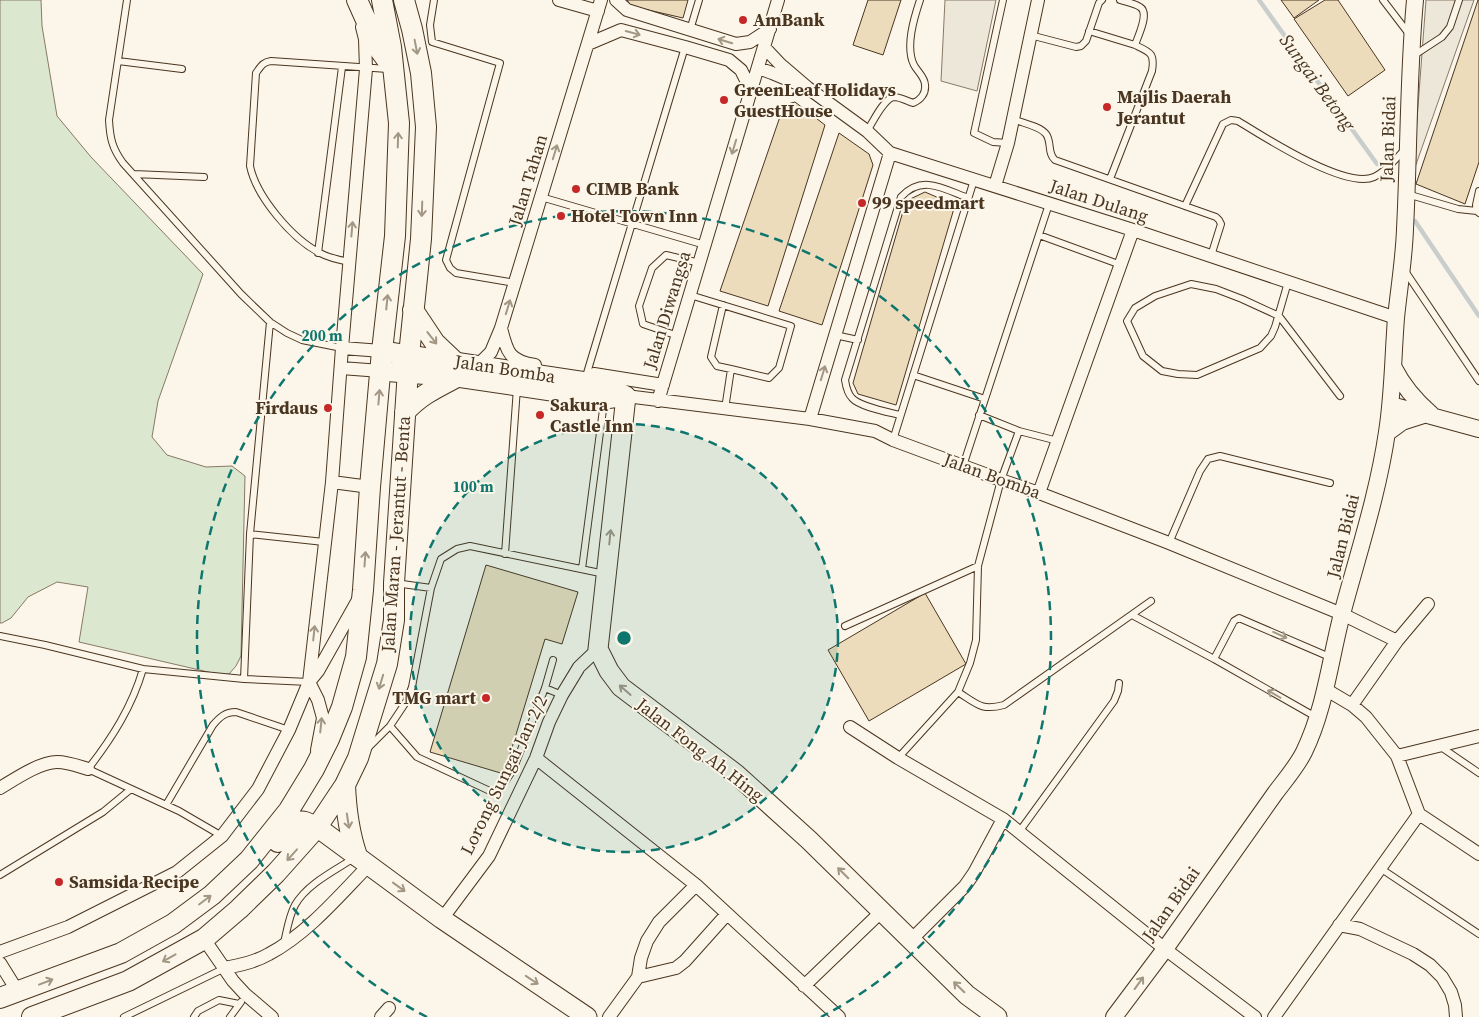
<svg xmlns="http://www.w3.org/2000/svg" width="1479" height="1017" viewBox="0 0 1479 1017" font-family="'Source Serif 4',serif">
<rect width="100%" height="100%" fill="#fbf6e9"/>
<!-- green -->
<path fill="#dce7d0" stroke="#887966" d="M0,0H41L42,26L57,116L91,157L203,274L158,401L152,437L167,455L206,467L232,466L245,476L241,656L236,666L229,674L221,675L79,642L88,587L57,582L28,597L11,618L2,623H0Z"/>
<!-- parking -->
<path fill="#ede7d9" stroke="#887966" d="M945,0H996L977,91L941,81Z
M1426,0H1474L1413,173Z"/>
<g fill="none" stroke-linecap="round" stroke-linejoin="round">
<!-- stream -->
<path stroke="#c9cecd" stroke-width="4.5" d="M1259,0L1377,164
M1415,221L1479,316"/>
</g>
<!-- building -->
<path fill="#ecdcbc" stroke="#4a3520" d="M627,0H688L683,18L631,6Z
M868,0H901L883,55L853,45Z
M1281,0H1319L1294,18Z
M1325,0H1338L1385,70L1348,96L1294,19Z
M1478,0H1479V162L1465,204L1416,184Z
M795,102L825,125L768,306L720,291L784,105Z
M839,133L869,154L873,165L822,325L779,311Z
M925,192L955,205L896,405L858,394L853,383L906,201Z
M486,565L578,592L562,644L545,639L504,774L430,752Z
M925,593L966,664L869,721L828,650Z"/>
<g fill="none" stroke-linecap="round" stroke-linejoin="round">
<!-- service casing -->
<g stroke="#4a3520" stroke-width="8">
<path id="service" d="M127,0L109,120C110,138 112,148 123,163L241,294L270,322L287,333L302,340L342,348
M434,0L430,25L432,42L500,63L446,260L450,268L456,273L515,283
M1003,0L974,133L993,142L1008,143
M1383,0L1409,34
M690,30L699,0
M1089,31L1135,45
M1030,35L1076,47L1081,46L1086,41L1099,3L1102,0
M1413,56L1442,37L1450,27L1459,0
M118,61L182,69
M1013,119C1022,123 1040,126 1046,134C1052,142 1047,153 1055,160L1216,217L1219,220L1221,224L1211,256
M867,131C873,122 884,98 894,97C900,97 907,101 913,103C921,100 926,93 925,85C925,77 917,71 914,65C905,47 914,18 920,0
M134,174L204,177
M1110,179L1152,71C1155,53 1150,52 1135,45C1138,36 1150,13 1140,7C1134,3 1126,2 1120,0
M1407,194L1458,209L1477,211
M541,197L705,245
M1185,206L1223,124L1231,120L1238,121C1264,137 1346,190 1374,177C1385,172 1397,158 1405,149
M1479,213L1477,211L1476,205L1479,191
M1039,235L1121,265
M318,253L342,67
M350,262C339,260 329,258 320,253C292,239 256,196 250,166L256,73C261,66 263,62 271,61L388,69
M1405,271L1479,381
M1288,282L1275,327L1271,336L1260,348L1197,375L1178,374L1162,371L1143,356L1127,321L1135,308L1155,296L1191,284L1216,289L1242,299L1279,316L1340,396
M690,295L791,326L779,368L769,378L731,369
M723,305L711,357L717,366L731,369L725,409
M835,335L858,340
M678,336L643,324L639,306L652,268L666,255L700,263
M587,373L685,47
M913,375L985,399
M900,415C888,412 860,407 852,398C847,393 846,386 845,380L901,197C922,174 944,189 968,198
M1019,431L1058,441
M893,440L974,180
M963,466L1049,204
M250,534L324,542
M1169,543L1200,471L1208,459L1220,456L1330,483
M505,554L517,388
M582,569L604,402
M395,583L431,588
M1132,615L1214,659
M845,626L978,566
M0,636L45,645L143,669L244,679L309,682
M143,669C132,707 112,738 88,769L179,811L222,836
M244,679L250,534L270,322
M545,688L562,695
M958,692L970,663L976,640L978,566L1001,480L1019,431L979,415
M1316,717L1214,659L1234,621L1239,618L1332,658
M390,726L417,757L492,792L500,789L513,770L545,688L553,660
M1441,747L1479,773
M368,748L390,726L406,702L412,687L431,588L441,559L457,549L470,546L605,574
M898,758L958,692C977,704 981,711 1004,705L1151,601
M166,805L213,725C220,717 225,712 236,712L289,730
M1019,832L1114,701L1118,691L1119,683
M1380,868L1479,934
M0,875L103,812L131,789
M284,943C287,930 289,916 295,905C307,884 334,871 354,858
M124,1017L225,968
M194,1017L198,1011L219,1000L239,1004
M230,1017L241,1002"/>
</g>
<!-- minor casing -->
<g stroke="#4a3520" stroke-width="14">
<path id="minor" d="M559,0L598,11
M616,0L627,10L736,44L750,42L770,29
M588,44L621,30L685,47L729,60L741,70L751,90
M764,47L780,64L808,88L867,131L890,153L1133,230L1396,318
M758,68L772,73L796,83
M995,186L1008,143L1038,0
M501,328C507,352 509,361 535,365
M342,348L382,351
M478,365L491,352L501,328L601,0
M341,368L381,371
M594,374L663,385
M626,396L810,419L875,431L893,440L1001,480L1039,493L1169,543L1342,614L1397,641L1352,705
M658,401L778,0
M810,419L890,153
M332,482L370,487
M1039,493L1133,230
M1397,641L1428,604
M1325,689L1352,705L1366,717L1397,756L1479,736
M850,727L898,758L1003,819L1165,949L1255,1017
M317,750L323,718L318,700L309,682L332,482L342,348L366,69L365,39L362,27
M1397,756L1419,814L1479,854
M536,758L696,885L839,1017
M0,788C15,779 40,762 57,762C68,762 78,766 88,769
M442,919L489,856L536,758L549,722L562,695L579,667L598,649
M1339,925L1360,929L1413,954L1430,965L1442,977L1451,992L1455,1005L1456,1017
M204,939L233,981L245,994L272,1017
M911,940L965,886L974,873L1003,819
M0,952L68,927L177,872L222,836L258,789L289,730L309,682L318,671L358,600
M0,963L18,992
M225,968C240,965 255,962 269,954C307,934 339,896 369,865
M638,977L676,968L685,961L727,914
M804,986L881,912
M381,1017L389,1008
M609,1017L638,977L641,958L647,941L659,922L696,885
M1274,1017L1419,814"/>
</g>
<!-- tertiary casing -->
<g stroke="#4a3520" stroke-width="18">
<path id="tertiary" d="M1394,368C1403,386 1416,401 1431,414
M1391,405L1479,429
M1387,433L1402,422L1427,414
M1114,1017L1165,949L1276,792C1286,779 1297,766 1304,752C1325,709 1330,660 1342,614C1358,554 1378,494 1387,432C1393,394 1393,356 1396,318C1399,288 1404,259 1405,229C1409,152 1408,76 1415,0"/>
</g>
<!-- secondary casing -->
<g stroke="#4a3520" stroke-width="21">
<path id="secondary" d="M382,351L606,385L626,396
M381,371L457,377L605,399L626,396
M626,396L598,649L609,671L621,687L736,774L809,840L967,995L997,1017
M317,827L442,919L587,1017"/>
</g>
<!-- primary casing -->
<g stroke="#4a3520" stroke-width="22">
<path id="primary" d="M357,0L379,49L390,64
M413,310L435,343L455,362
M405,412C420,395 438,387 457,377
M345,785C346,809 349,833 357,856
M278,842C285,835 294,819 305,822C309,823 313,826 317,827
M0,998L121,953L173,924L212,895L249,860L289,810L314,769L329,739L342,707L356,657L363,590L370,487L382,351L395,236L399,123L391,47L382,0
M32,1017L128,981L204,939L239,909L276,873L317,827L345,785L358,758L387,664L394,620V583L409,355L421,239L426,127L421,73L412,29L404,0"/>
</g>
<!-- service -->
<use href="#service" stroke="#fbf6e9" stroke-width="6"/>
<!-- minor -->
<use href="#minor" stroke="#fbf6e9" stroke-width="12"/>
<!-- tertiary -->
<use href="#tertiary" stroke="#fbf6e9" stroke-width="16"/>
<!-- secondary -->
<use href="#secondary" stroke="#fbf6e9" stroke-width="19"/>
<!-- primary -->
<use href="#primary" stroke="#fbf6e9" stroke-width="20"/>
</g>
<!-- one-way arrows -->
<defs><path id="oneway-shaft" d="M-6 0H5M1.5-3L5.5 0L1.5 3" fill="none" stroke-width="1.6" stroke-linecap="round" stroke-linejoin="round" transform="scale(1.25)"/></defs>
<g stroke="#a29684">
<use href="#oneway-shaft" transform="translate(633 33) rotate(15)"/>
<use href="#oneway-shaft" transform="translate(725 41) rotate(-163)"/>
<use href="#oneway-shaft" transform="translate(416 47) rotate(79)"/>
<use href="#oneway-shaft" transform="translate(398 140) rotate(-88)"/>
<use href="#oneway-shaft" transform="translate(734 147) rotate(107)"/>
<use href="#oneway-shaft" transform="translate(555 152) rotate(-73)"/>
<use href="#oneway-shaft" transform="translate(422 209) rotate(92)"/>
<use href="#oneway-shaft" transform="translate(352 229) rotate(-85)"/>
<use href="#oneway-shaft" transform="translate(387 302) rotate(-84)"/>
<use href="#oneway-shaft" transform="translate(508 307) rotate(-73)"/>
<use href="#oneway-shaft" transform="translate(432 338) rotate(52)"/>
<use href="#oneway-shaft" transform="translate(823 373) rotate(-73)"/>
<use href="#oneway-shaft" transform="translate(379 397) rotate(-85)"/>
<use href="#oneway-shaft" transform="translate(610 537) rotate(-84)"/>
<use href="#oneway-shaft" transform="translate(365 559) rotate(-86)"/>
<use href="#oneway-shaft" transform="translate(314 633) rotate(-84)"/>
<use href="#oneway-shaft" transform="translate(1280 635) rotate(24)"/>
<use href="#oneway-shaft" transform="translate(381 682) rotate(107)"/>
<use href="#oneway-shaft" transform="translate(625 690) rotate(-139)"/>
<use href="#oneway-shaft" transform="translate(1274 694) rotate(-150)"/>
<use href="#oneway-shaft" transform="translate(321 725) rotate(-84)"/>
<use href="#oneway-shaft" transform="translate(348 821) rotate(81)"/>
<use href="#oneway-shaft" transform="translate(292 855) rotate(132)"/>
<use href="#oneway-shaft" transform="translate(843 873) rotate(-135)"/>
<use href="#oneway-shaft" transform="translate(399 887) rotate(36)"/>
<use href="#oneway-shaft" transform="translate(205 900) rotate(-37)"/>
<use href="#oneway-shaft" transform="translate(169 958) rotate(151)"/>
<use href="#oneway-shaft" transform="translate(532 980) rotate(34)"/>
<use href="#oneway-shaft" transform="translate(46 982) rotate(-21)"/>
<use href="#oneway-shaft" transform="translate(1139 983) rotate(-54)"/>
<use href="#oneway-shaft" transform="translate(959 987) rotate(-136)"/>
</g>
<!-- distance rings -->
<circle cx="624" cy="638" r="214" fill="#0f766e" fill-opacity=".12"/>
<g fill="none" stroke="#0f766e" stroke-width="2.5" stroke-dasharray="9 6">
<circle cx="624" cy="638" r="214"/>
<path d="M427 1017A427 427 0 1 1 821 1017"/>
</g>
<!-- markers -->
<g fill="#c62828" stroke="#fbf6e9" stroke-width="2">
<circle cx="743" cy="20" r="5"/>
<circle cx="724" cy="100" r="5"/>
<circle cx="1107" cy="107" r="5"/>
<circle cx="576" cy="189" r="5"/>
<circle cx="862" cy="203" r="5"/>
<circle cx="561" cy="216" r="5"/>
<circle cx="328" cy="408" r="5"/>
<circle cx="540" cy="415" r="5"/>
<circle cx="486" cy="698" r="5"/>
<circle cx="59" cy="882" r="5"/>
</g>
<g text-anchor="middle" stroke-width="4" stroke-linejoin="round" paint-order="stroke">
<!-- poi labels -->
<g font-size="18" font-weight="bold" fill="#4a3520" stroke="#fbf6e9" text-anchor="start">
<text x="753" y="26">AmBank</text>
<text x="734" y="96">GreenLeaf Holidays<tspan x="734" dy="21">GuestHouse</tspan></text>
<text x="1117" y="103">Majlis Daerah<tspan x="1117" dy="21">Jerantut</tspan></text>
<text x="586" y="195">CIMB Bank</text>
<text x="872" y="209">99 speedmart</text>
<text x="571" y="222">Hotel Town Inn</text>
<text x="550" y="411">Sakura<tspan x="550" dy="21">Castle Inn</tspan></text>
<text x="318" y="414" text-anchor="end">Firdaus</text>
<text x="476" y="704" text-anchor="end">TMG mart</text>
<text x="69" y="888">Samsida Recipe</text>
</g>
<!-- street labels -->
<g font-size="18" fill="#4a3520" stroke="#fbf6e9">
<text transform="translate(1388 139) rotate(-88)" y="6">Jalan Bidai</text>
<text transform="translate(528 180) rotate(-73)" y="6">Jalan Tahan</text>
<text transform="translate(1099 201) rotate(18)" y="6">Jalan Dulang</text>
<text transform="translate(667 310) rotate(-73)" y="6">Jalan Diwangsa</text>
<text transform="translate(505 369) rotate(9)" y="6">Jalan Bomba</text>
<text transform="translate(992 476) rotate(20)" y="6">Jalan Bomba</text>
<text transform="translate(396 534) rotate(-86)" y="6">Jalan Maran - Jerantut - Benta</text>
<text transform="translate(1343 536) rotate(-76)" y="6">Jalan Bidai</text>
<text transform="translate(700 750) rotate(38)" y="6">Jalan Fong Ah Hing</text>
<text transform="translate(504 775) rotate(-64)" y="6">Lorong Sungai Jan 2/2</text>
<text transform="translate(1171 904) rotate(-55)" y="6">Jalan Bidai</text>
</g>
<!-- water labels -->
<g font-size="19" font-style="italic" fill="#4a3520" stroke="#fbf6e9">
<text transform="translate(1318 82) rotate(54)" y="7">Sungai Betong</text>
</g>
</g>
<circle cx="624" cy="638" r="8" fill="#0f766e" stroke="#fbf6e9" stroke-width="2.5"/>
<g font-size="15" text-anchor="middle" font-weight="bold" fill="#0f766e" stroke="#fbf6e9" stroke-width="4" stroke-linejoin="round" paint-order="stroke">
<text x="322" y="341">200 m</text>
<text x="473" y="492">100 m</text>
</g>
</svg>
